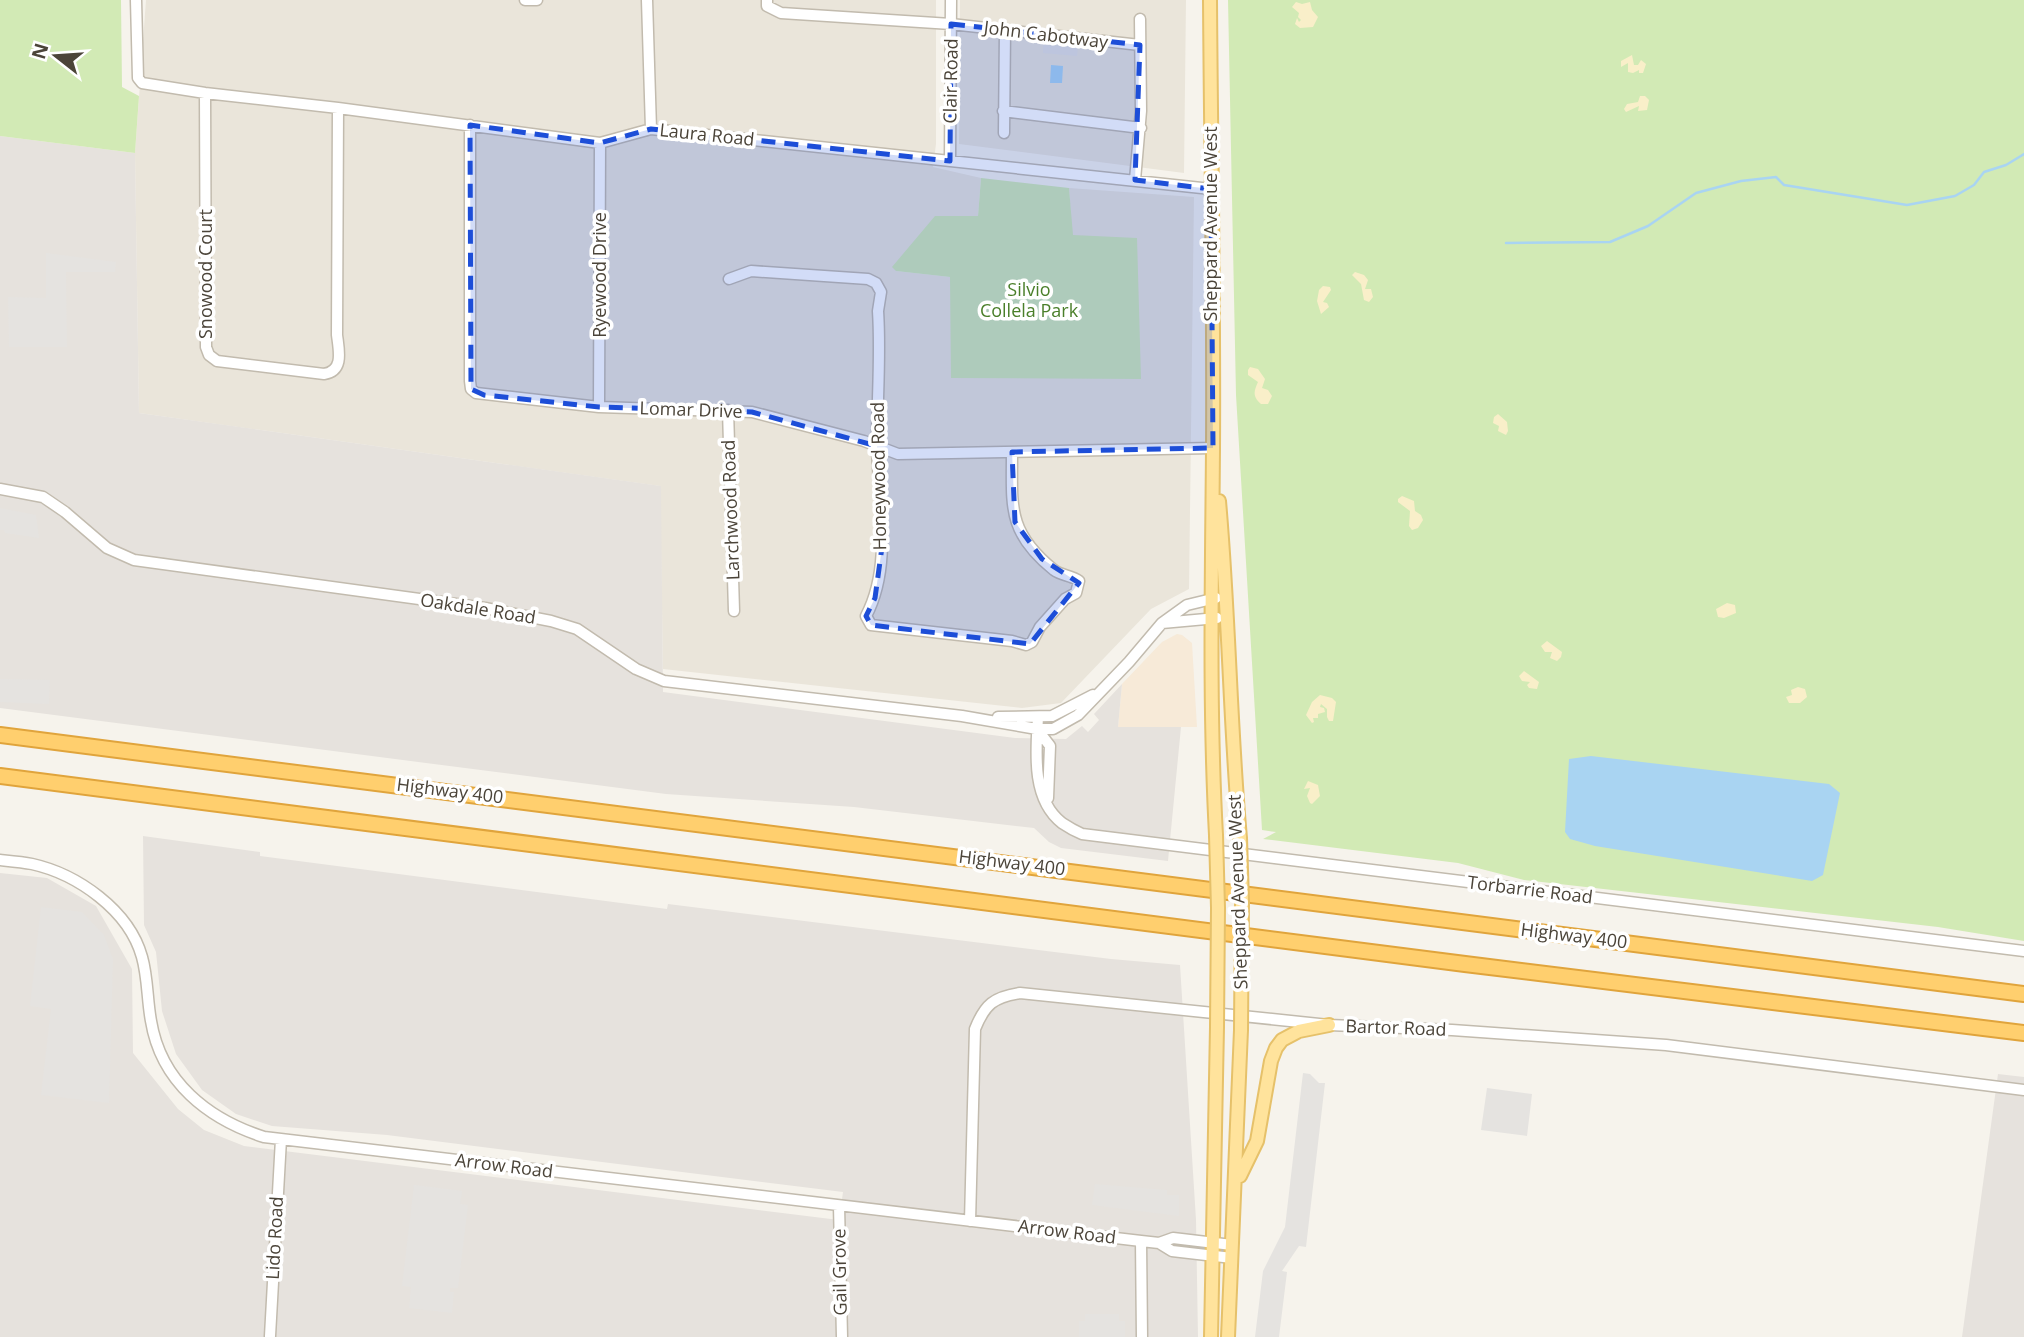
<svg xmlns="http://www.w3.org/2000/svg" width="2024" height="1337" viewBox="0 0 2024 1337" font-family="'Open Sans',sans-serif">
<rect width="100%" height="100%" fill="#f6f3ec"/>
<!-- residential -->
<path fill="#eae5da" d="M146,0H936V144L933,167L981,178L978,216L896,271L950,277L1072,235L1069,188L1194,197L1189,589L1151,609L1061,703L1022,708L663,669L660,486L139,413L135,153Z
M960,0H1186L1184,173L959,144Z"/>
<!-- commercial -->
<path fill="#f7ead8" d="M1177,634L1182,635L1192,643L1197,727H1118L1122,684L1162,642Z"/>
<!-- industrial -->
<path fill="#e6e2dd" d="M0,136L135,153L139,413L661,486L663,692L1015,738L1066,739L1082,726L1088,732L1099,720L1094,714L1122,684L1118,727H1181L1168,861L1061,848L1049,842L1034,828L854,807L666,794L0,708Z
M143,836L260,852V856L667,909L668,904L1111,959L1180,965L1196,1220L1198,1337H0V873L47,878L96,906L132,969L133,1053L178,1109L204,1130L244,1146L839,1220L843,1192L387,1135L272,1126L236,1114L202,1090L176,1054L162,1011L156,952L144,925Z
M1998,1074L2024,1077V1337H1962Z"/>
<!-- green -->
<path fill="#d2eab5" d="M0,0H121L122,87L139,96L135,153L0,136Z
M1228,0H2024V941L1938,927L1524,880L1458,863L1263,839L1276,832L1262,830L1236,395Z
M981,178L1069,188L1073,235L1137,238L1141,379L951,378L950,277L896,271L892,267L935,216H978Z"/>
<!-- sand -->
<path fill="#f9efc9" d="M1296,2L1302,4L1310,2L1312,10L1318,17L1313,27L1300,28L1295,24L1297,18L1299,22L1301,20L1298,17L1299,13L1292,7Z
M1632,55L1634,65H1638L1641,60L1646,64L1643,73H1639V70L1633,73L1628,72V63L1621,67V61Z
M1640,96H1645L1649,100L1647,110L1638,111L1639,106L1626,112L1624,109L1627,104L1638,102Z
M1355,272L1364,275L1368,280L1365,289H1371L1373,297L1369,302L1364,300L1361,284L1352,275Z
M1323,286L1330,287L1331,290L1323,302L1327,303L1329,307L1321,314L1317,301L1319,290Z
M1250,367L1258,369L1265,379L1262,388L1268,390L1272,396L1268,404H1261C1252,396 1254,391 1258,382L1248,375V370Z
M1498,414L1507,422L1508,431L1506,435L1498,431L1499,426L1493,423L1494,417Z
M1402,496L1414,501L1415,511L1421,515L1423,520L1418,528L1412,530L1409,526L1410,511L1398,502V499Z
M1727,603L1735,605L1736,613L1724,618L1718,617L1716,609Z
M1547,641L1562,652L1561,657L1557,661L1550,658L1552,652H1545L1541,646Z
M1524,671L1539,682L1537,689L1529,688L1527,685L1530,682L1522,681L1519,676Z
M1798,687L1805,689L1807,697L1800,703H1789L1786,697L1792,695L1791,690Z
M1320,695L1332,698L1336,702L1333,721H1329L1327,717V709L1321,704L1320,707L1324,708L1325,712L1318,714V718H1313L1314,722L1312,723L1306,715L1312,702Z
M1308,781L1318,785L1320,796L1312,804L1310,803L1307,796L1310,788L1304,789Z"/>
<!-- parking -->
<path fill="#e5e3e0" d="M1043,45L1078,47L1077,56L1043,53Z
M46,253L116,262L115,272H66L67,347H9L8,297L46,298Z
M0,508L36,515L39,538L5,533L4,530H0Z
M0,679L50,680L49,704L0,702Z
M41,907L82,912L104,935L113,959L109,1103L41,1095L51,1009L30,1006Z
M1303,1073L1310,1074L1319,1083H1325L1306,1247L1299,1246L1282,1271L1287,1272L1279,1337H1255L1263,1271L1285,1227Z
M1487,1088L1532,1094L1527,1136L1481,1130Z
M1095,1184L1167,1190V1195H1179V1216L1092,1205Z
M414,1185L462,1191L460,1204L468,1205L458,1288H450V1292H454L452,1313L409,1308L411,1287L402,1286Z
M1085,1314H1119V1321H1125V1337H1079V1321H1085Z"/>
<!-- water -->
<path fill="#a9d4f2" d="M1051,65L1063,66L1062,83H1050Z
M1591,756L1829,784L1840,793L1823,875L1812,881L1595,846L1570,839L1565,832L1569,759Z"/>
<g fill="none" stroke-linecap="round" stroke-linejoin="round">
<!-- stream -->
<path stroke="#a9d4f2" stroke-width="2.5" d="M1506,243L1610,242L1648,226L1696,193L1741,181L1776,177L1784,185L1907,205L1955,196L1974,185L1984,172L2006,165L2024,154"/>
<!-- minor casing -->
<g stroke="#c2bbae" stroke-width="13">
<path id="minor" d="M136,0L138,78L142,83L205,93L338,108L600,143L651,129L1211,189
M525,0H537
M647,0L651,129
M767,0V6L781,13L951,24L1140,45
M205,93L206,347L209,355L217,361L324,374C344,371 339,351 337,335L338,108
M1003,111L1141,128
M470,125V381L471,389L476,393L599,407L752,412L864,441L898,454L1213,448
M1004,133L1005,30
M950,161L951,0
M1135,180L1141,111L1140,19
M729,279L751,271L868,279L876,283L881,292L878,311C881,355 877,401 877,446C878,501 893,565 866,616L871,625L1012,641L1026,645L1032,642L1040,627L1065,599L1076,593L1079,581C1071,575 1062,576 1054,570C1007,532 1012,507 1012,452
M599,407L600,143
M728,410L734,611
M0,489L43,497L65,512L107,548L134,560L485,608L551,621L577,629L636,669L664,681L962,716L1037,729H1053L1078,715L1129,662L1162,623L1187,605L1216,598
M1162,623L1217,618
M998,717L1052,716L1093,695
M1038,718C1036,751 1031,799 1062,823C1068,827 1075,831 1082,834L2024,951
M1037,729L1050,746L1048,798
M0,860C10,861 22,862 32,864C77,874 129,910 142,957C148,978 147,1000 151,1021C161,1082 208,1119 264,1137L1141,1241L1159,1243L1173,1238L1232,1245
M839,1206L842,1337
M970,1221L975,1029C985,1004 994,997 1020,993L1329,1025L1452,1030L1666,1045L2024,1090
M1141,1241L1142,1337
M1159,1243L1172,1251L1232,1258
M270,1336L281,1139"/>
</g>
<!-- major casing -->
<g stroke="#e6c16a" stroke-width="16">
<path id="major" d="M1210,0C1211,150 1214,300 1213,449C1212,578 1209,706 1216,835
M1219,501C1229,613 1230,726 1240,838
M1240,1176L1257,1141L1271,1061L1276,1048L1282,1040L1299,1031L1329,1025
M1211,1337L1217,1027
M1228,1337L1241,1030"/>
</g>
<!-- highway casing -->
<g stroke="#e0a43c" stroke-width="18">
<path id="highway" d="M0,735L2024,994
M0,776L1465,964L2024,1033"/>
</g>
<!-- minor -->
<use href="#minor" stroke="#fff" stroke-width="10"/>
<!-- major -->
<use href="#major" stroke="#ffe39c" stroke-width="12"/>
<!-- highway -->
<use href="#highway" stroke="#ffcf6e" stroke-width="14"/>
<!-- major-bridge casing -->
<g stroke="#e6c16a" stroke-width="16" stroke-linecap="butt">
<path id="major-bridge" d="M1216,835L1218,908L1217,1027
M1240,838L1242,901L1241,1030"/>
</g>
<!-- major-bridge -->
<use href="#major-bridge" stroke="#ffe39c" stroke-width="12"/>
</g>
<!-- marked area -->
<path fill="#1d4ed8" fill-opacity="0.2" stroke="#1d4ed8" stroke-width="5" stroke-dasharray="14 9" stroke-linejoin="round" d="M951,24L1140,45L1135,180L1211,189L1213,448L1012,452L1015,522L1042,559L1079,583L1030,644L871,625L866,616L875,598L882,547L877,446L752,412L599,407L484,395L471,389L470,125L600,143L651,129L950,161Z"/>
<g text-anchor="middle" stroke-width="7" stroke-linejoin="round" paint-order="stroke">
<!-- street labels -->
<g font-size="18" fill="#4b4439" stroke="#fff">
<text transform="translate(1046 35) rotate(7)" y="6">John Cabotway</text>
<text transform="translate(951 81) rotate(-89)" y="6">Clair Road</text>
<text transform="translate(707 135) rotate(6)" y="6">Laura Road</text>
<text transform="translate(1211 224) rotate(-90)" y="6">Sheppard Avenue West</text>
<text transform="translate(206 274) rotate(-90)" y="6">Snowood Court</text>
<text transform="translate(600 275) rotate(-90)" y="6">Ryewood Drive</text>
<text transform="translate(691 410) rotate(2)" y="6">Lomar Drive</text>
<text transform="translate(879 476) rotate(-91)" y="6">Honeywood Road</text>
<text transform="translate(731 510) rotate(-92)" y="6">Larchwood Road</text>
<text transform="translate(478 609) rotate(9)" y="6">Oakdale Road</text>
<text transform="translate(450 791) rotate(7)" y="6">Highway 400</text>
<text transform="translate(1012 863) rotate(7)" y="6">Highway 400</text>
<text transform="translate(1530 890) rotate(7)" y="6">Torbarrie Road</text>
<text transform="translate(1238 892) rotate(-92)" y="6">Sheppard Avenue West</text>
<text transform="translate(1574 936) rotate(7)" y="6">Highway 400</text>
<text transform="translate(1396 1028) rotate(2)" y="6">Bartor Road</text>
<text transform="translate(504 1166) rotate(7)" y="6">Arrow Road</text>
<text transform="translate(1067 1232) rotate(7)" y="6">Arrow Road</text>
<text transform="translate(275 1238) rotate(-87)" y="6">Lido Road</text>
<text transform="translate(840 1272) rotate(-91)" y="6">Gail Grove</text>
</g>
<!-- park labels -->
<g font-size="18" fill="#4a7f2a" stroke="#fff">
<text x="1029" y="296">Silvio<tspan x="1029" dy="21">Collela Park</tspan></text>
</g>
</g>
<!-- north arrow -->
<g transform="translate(56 56) rotate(287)" stroke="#ffffff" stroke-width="5" paint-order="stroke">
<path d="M0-5L12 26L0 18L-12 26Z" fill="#4b4439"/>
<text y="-10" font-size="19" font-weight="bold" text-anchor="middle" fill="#4b4439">N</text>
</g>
</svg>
